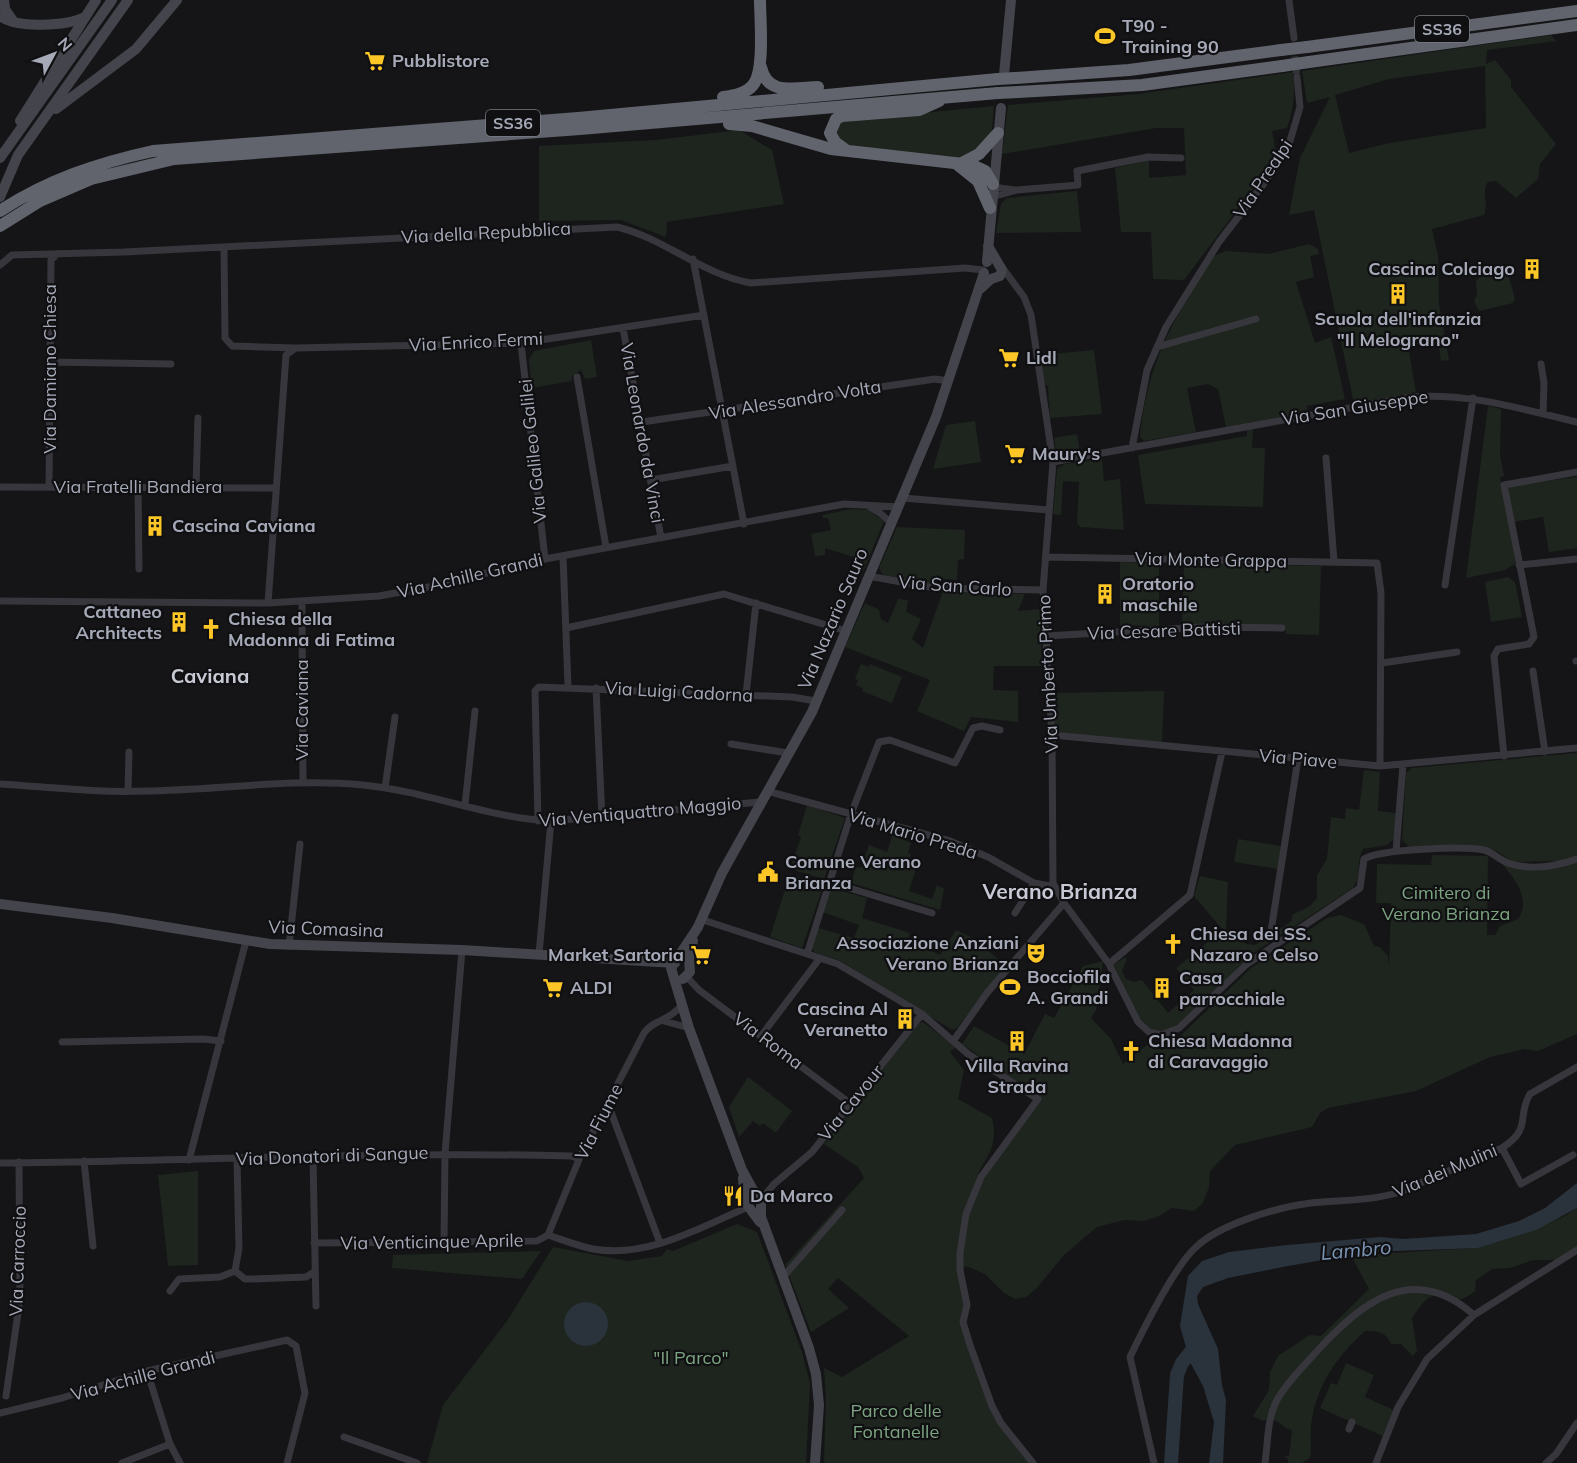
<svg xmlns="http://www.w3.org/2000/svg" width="1577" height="1463" viewBox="0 0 1577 1463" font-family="Mulish,sans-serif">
<rect width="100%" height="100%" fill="#151517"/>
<!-- green -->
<path fill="#1d251e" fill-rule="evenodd" d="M1551,35L1556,41L1487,50L1486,64L1495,60L1511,80V87L1556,144L1540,164L1538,179L1516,198L1496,181L1488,182C1481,191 1489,204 1484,215L1432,229L1438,255L1439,304L1449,360L1441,361L1438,341L1408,346L1416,392L1354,404L1314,210L1289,215L1300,158L1330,97L1307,103L1302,71ZM1485,66L1486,128L1389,143L1349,153L1335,95L1389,79Z
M1293,72C1295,93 1294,108 1287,128L1272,131L1277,157L1184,280L1153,279L1151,232H1121L1115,168L1149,160V178L1186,175L1184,128H1156L1002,154L1008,105L1138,94Z
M994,106L992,131L977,152L952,160L844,144L835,133L841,122L848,120Z
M739,130L772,150L784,204L667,222L666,237L621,220L539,221V146L656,140Z
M1077,191L1081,232L996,233L1001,204L1007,198Z
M1309,244L1318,249L1319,254L1310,256L1314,277L1296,282L1315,343L1331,337L1345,399L1307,406L1308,412L1226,427L1218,389L1208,384L1187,388L1196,432L1144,441L1140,437C1145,383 1160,345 1187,299C1196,285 1203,269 1214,256L1226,251L1269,254Z
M1491,265L1509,277L1515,299L1513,303L1479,311L1474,301L1477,295L1476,282L1487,266Z
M591,340L597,377L585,379L581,370L572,376V381L532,388L529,360L534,351Z
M1094,350L1102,414L1050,418L1048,386L1043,384L1040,355Z
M1488,406L1501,409L1500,455L1504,476L1500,477L1516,558L1515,564L1505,570L1466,578Z
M975,421L981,462L933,469L946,425Z
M1253,429L1252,448H1265L1263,507L1145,504L1138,455L1247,436V430Z
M1077,434L1080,453L1063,456L1056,453L1054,438Z
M1102,459L1104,481L1120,479L1124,530L1080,527L1077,523L1079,482L1063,481L1061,515L1053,514L1057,469L1065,464Z
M1577,477V548L1549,552L1543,517L1513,522L1508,489L1513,485Z
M851,509L868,510L884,521L863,572L859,559L825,548V555L815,556L811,534L831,530L828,518H823V515Z
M897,527L965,530L964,559L958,560L957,580L933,578L929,585L884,577L879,568Z
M1120,562L1159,563V626L1120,625Z
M1184,563L1321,566L1319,635L1286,634L1285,626L1182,625Z
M1508,577L1515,582L1522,617L1491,622L1485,582Z
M943,591L1025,594L1018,611L1040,609L1042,666H994L993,690L1018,691V722L971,717L964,731L917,711L930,680L845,647L865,603L879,610L881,619L888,623L898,599L908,600L906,612L921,619L912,639L923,648Z
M861,664L869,667L870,664L902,677L892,703L862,691L863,688L856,685L858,680L855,679Z
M1164,691L1162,743L1055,732L1054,693Z
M1577,753V1034L1538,1051L1524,1049L1490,1057L1416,1091L1328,1108L1320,1113L1312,1127L1235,1145L1210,1171L1209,1187L1203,1203L1194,1211L1172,1208L1157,1217L1143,1221L1124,1220L1097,1227L1064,1255L1036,1289L1026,1297L1015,1299L1004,1293L985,1274L966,1266L961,1270L967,1305L963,1322L992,1406L1033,1463H824L826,1400L824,1368L842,1377L909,1336L838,1278L828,1289L849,1308L811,1332L785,1265L864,1178L858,1167L824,1144L919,1023L923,1022L956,1047L950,1052L964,1070L958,1099L992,1118C1002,1156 972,1164 976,1192L1007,1143L1042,1099L962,1044L974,1026L1024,1054L1045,1014L1054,1018L1083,966L1103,961L1096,1010L1091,1018L1111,1039L1123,1064L1148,1044L1160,1050L1172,1044L1251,968L1327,918L1341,915L1364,924L1374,946L1380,947L1388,956L1389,965L1391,903H1376L1377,864L1431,865L1432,855L1488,856L1487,935H1495L1500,926L1518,919C1531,900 1516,880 1503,865L1526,868L1557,861L1513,862L1495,850L1474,845L1412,849L1402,840L1406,773L1412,768Z
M1364,770L1380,772L1378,811L1396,813L1394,839L1387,845L1363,849C1356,861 1362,876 1353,888L1253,953L1177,1027L1161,1032L1151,1029L1138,1017L1114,965L1125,957L1127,959L1122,971L1126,979L1134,982L1142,980L1168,1013L1194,990L1176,968L1223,930L1194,896L1200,876L1228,882L1226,929L1246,944L1255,945L1292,921V915L1310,906L1317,898V875L1327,859L1331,817L1345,819L1346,808L1359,810Z
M807,805L845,818L824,879L790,869L801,837L798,835Z
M894,830L898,832L900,838L911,843L908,852L911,854L909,859L918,862L909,891L932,899L937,885L944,889L940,910L851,883L856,867L861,868L869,845L887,852Z
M1238,839L1281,846L1278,869L1234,862Z
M790,874L821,884L823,887L802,948L770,937Z
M831,888L867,898L862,918L910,933L908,939L940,955L956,930L973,938L1006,966L957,1028L952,1030L841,961L814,952L812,947L818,928L854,938L859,925L823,912Z
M748,1077L792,1111L776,1133L763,1123L760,1126L753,1121L739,1137L729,1107Z
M198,1171V1265L168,1266L158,1175Z
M1577,1208V1250L1559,1260H1533L1510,1268L1492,1269L1476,1280L1475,1291C1450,1312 1442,1288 1427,1299C1421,1304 1416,1312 1412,1318L1417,1351L1413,1356L1401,1344H1391C1386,1332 1378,1331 1365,1331C1336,1357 1316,1386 1311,1426C1310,1437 1312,1447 1310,1458L1302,1463H1288V1459L1284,1456H1289L1292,1430C1283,1428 1279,1421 1270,1418L1263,1421L1253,1416L1269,1390L1270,1372L1278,1356L1310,1335L1321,1336L1369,1289L1353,1259L1356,1255L1478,1248L1563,1217Z
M737,1224L757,1232L802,1352L810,1383L806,1463H427L443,1405L507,1321L553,1247L628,1261L662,1256L667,1249L673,1251Z
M541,1251L522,1279L392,1268L393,1255Z
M1346,1363L1374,1375L1365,1397L1394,1410L1383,1436L1320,1408L1331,1383L1337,1385Z"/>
<!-- water -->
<path fill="#2a323c" d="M1577,1183V1208L1536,1230L1478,1248L1369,1252L1288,1266L1228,1278L1203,1287L1197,1296L1198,1304L1218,1349L1222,1385L1226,1400L1223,1463H1209L1214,1422L1203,1386L1190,1362L1180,1326L1188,1276L1202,1261L1229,1252L1287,1245L1380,1237L1403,1239L1476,1234L1519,1221L1545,1208Z
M564 1324a22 22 0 1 1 44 0a22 22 0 1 1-44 0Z"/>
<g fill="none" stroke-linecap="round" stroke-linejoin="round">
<!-- river -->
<path stroke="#2a323c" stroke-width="14" d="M1171,1463L1177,1375L1182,1363L1196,1345"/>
<!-- street-tunnel -->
<path stroke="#323337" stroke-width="7" stroke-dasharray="7 3.5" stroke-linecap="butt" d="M1294,46L1297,77"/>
<!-- street -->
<path stroke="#36363c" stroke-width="7" d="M1289,0L1294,38
M992,187L1015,190
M992,197L1017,190L1078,185L1077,171L1148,157L1181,158
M224,247L225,338L232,346L296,348
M693,259L744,524
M0,265L12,255L124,252L617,227C664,238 703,275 751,283L965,268L983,270
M1002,267L1024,297L1031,315L1053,462L1043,590L1052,735L1053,883L1064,903L1109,964L1138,1022L1149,1032L1161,1035L1179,1028L1247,964L1360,888L1364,859C1380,849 1463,846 1484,850C1493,852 1499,860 1508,863C1530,871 1556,866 1577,859
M623,328L661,538
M521,343L545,559
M1157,347L1256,319
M49,362L171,364
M1541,364L1544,383L1543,414
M577,377L606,547
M642,422L935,379L948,381
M1132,448L1147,370L1166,327L1219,242L1265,182L1290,141L1300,107L1297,77
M1326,458L1334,561
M1053,462L1410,397C1467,392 1521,409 1577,422
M651,480L733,466
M196,486L198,418
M0,487L276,488
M49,487L51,260L57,254
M138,487L139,569
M903,498L1049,510
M868,506L880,513L892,524
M563,556L568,686
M1046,557L1377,563L1381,593L1380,766
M1519,565L1577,559
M868,576L935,588L1043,590
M1445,585L1473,398
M0,601L268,603L379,596L429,587L545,559L844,504L899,507
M302,602L303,783
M268,603L286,355L296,348L521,343L704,315
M566,628L724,594L846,631
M1046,636L1204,627L1282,628
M1576,661H1577
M1382,663L1457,652
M1533,671L1545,752
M596,688L602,818
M746,695L756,603
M1052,735L1380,766L1577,748
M731,744L788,753
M1504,756L1494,656L1498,649L1529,644L1534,637L1504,485L1577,472
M0,784C48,787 97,793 145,791C218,790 291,778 363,785C427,791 487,818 551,821L760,802
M385,788L395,717
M128,791L129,752
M767,791L950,841L988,857L1034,883L1055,887
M465,805L475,711
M538,821L535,691L539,687L792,697L816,701
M1396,851L1403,765
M829,882L932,913
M1015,913L1034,883
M700,919L838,964L922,1014L968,1054L1038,1099L981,1177L966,1214L960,1253V1270L967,1305L963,1322L970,1345L992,1406L1001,1423L1033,1463
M1271,931L1298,759
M289,946L300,844
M539,954L551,821
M807,954L851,814L879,742L890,740L955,763L973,728L982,726L1000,730
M1109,964L1190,895L1222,752
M687,977L699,990L851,1104
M664,1021L689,1028
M761,1036L820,958
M954,1040L987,993L1064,903
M62,1042L203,1039L221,1041
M608,1104L660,1243
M1502,1148L1521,1184L1573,1155
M313,1158L316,1306
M189,1160L246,941
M84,1161L93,1246
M0,1163C191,1161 381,1151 572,1156L579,1159
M761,1200L774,1184L812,1152L922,1014
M548,1235L580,1157L644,1033C654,1019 668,1022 681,1006
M548,1235C563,1240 578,1246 593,1249C647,1259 701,1227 748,1207
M314,1243L537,1241L548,1235
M444,1243L445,1153L462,950
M235,1271L245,1279H251L306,1277L314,1272
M783,1277L842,1210
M170,1291L179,1279L220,1277L235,1271L239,1248L237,1159
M147,1371L170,1444L180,1463
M6,1396L20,1299L19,1162
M0,1413L62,1398L147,1371L287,1340L296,1346L305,1393L287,1463
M1349,1429L1352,1422
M344,1437L417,1463
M122,1463L170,1444
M1154,1463L1130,1357C1144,1328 1174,1267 1196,1247C1220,1224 1278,1207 1311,1203C1340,1200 1368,1201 1397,1193L1502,1148C1533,1128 1516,1117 1530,1094L1577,1067
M1265,1463C1268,1443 1267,1418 1277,1400C1287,1382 1304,1366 1318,1350C1362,1302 1413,1261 1474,1315
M1376,1463L1398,1407L1427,1359L1474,1315L1577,1250
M1546,1463L1556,1454L1577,1423"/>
<!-- secondary -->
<path stroke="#44454c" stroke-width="10" d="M4,0L5,9L14,22
M0,16C16,29 67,26 85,17
M1004,75L1011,0
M56,109L136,49L177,0
M20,121L96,0
M0,158L112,0
M0,197L18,155L128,0
M987,262L1001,108
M980,289L991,279L1000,276L1002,270L988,246
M0,904L112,918L270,944L462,950L675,963
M683,979L690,972L689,959L693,941
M743,1178L745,1202L760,1222
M815,1463L819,1405L816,1374L809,1348L761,1217V1197L753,1190L742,1170L689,1028L671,968L698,927L722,873L812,712L936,417L984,273"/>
<!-- highway -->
<path stroke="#61646d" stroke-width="12" d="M1307,47L1577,11
M1309,62L1577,25
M761,67C767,96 794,88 818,87
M1015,78L1129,70L1281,50
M1018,92L1142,85L1282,66
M723,97C733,96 746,94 753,85C765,71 760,19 760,0
M729,124L752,126L831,149L972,165L985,171L993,184
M846,150L835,142L830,133L836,119L842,116L919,110L939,101
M960,164L979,154L998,133
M958,165L978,181L990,208
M0,211C47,180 98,163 153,151L578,118L998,79
M0,226L40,201L91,179L174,159L580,129L998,93"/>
<!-- highway-bridge -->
<path stroke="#61646d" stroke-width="12" d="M1281,50L1307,47
M1282,66L1309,62
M998,79L1015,78
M998,93L1018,92"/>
</g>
<!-- icons -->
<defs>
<g id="stadium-bare" transform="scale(1.62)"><path d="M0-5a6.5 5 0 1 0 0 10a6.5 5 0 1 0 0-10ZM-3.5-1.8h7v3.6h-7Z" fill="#fdc627" stroke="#101012" stroke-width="2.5" paint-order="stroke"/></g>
<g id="supermarket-bare" transform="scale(1.62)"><path d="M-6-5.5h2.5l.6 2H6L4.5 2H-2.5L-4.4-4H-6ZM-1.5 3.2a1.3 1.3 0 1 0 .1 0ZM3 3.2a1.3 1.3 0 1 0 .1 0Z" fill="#fdc627" stroke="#101012" stroke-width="2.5" paint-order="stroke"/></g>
<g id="building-bare" transform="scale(1.62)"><path d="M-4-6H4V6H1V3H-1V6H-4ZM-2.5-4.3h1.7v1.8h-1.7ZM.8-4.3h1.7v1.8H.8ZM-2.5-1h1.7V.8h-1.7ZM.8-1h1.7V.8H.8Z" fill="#fdc627" stroke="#101012" stroke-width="2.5" paint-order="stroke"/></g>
<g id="church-bare" transform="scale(1.62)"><path d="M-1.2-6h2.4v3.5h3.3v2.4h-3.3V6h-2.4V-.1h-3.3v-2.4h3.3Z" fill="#fdc627" stroke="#101012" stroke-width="2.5" paint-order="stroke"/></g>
<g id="civic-bare" transform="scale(1.62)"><path d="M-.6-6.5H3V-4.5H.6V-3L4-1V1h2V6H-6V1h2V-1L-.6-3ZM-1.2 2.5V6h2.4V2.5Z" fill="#fdc627" stroke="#101012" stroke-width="2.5" paint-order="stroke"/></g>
<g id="theatre-bare" transform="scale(1.62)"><path d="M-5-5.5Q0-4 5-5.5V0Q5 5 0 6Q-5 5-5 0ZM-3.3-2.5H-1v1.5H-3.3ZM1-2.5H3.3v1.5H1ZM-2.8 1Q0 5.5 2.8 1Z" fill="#fdc627" stroke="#101012" stroke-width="2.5" paint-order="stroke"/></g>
<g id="restaurant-bare" transform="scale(1.62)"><path d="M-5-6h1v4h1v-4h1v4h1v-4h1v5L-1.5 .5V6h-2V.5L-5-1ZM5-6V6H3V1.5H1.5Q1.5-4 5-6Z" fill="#fdc627" stroke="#101012" stroke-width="2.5" paint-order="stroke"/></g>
</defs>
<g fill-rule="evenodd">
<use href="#stadium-bare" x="1105" y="36"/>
<use href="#supermarket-bare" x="375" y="61"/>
<use href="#building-bare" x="1532" y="269"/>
<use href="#building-bare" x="1398" y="294"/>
<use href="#supermarket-bare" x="1009" y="358"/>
<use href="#supermarket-bare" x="1015" y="454"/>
<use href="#building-bare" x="155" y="526"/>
<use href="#building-bare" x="1105" y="594"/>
<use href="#building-bare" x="179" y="622"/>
<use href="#church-bare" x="211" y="629"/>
<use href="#civic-bare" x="768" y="872"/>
<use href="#church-bare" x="1173" y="944"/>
<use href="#theatre-bare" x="1036" y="953"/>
<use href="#supermarket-bare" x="701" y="955"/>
<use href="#stadium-bare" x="1010" y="987"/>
<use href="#supermarket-bare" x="553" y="988"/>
<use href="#building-bare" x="1162" y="988"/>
<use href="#building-bare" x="905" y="1019"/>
<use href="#building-bare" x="1017" y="1041"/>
<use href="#church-bare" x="1131" y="1051"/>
<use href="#restaurant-bare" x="733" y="1196"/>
</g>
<g text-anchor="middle" stroke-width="4.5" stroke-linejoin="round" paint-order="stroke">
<!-- shield labels -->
<g fill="#101012" stroke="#797c86" stroke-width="1.5">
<rect x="1415" y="16" width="54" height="26" rx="4.5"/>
<rect x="486" y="110" width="54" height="26" rx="4.5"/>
</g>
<g font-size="16" font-weight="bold" fill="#a6aab8">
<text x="1442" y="35">SS36</text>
<text x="513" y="129">SS36</text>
</g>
<!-- poi labels -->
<g font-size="18" font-weight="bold" fill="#a6aab8" stroke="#101012" text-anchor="start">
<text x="1122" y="32">T90 -<tspan x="1122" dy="21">Training 90</tspan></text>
<text x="392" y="67">Pubblistore</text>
<text x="1515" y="275" text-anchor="end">Cascina Colciago</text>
<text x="1398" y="325" text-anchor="middle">Scuola dell'infanzia<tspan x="1398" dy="21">"Il Melograno"</tspan></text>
<text x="1026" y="364">Lidl</text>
<text x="1032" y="460">Maury's</text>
<text x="172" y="532">Cascina Caviana</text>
<text x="1122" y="590">Oratorio<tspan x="1122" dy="21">maschile</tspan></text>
<text x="162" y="618" text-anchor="end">Cattaneo<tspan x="162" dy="21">Architects</tspan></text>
<text x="228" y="625">Chiesa della<tspan x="228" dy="21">Madonna di Fatima</tspan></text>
<text x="785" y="868">Comune Verano<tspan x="785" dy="21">Brianza</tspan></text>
<text x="1190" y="940">Chiesa dei SS.<tspan x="1190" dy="21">Nazaro e Celso</tspan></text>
<text x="1019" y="949" text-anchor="end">Associazione Anziani<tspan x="1019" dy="21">Verano Brianza</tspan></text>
<text x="684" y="961" text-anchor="end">Market Sartoria</text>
<text x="1027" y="983">Bocciofila<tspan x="1027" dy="21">A. Grandi</tspan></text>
<text x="1179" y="984">Casa<tspan x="1179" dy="21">parrocchiale</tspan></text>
<text x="570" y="994">ALDI</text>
<text x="888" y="1015" text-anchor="end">Cascina Al<tspan x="888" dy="21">Veranetto</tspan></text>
<text x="1148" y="1047">Chiesa Madonna<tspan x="1148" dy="21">di Caravaggio</tspan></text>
<text x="1017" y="1072" text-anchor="middle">Villa Ravina<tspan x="1017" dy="21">Strada</tspan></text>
<text x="750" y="1202">Da Marco</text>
</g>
<!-- street labels -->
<g font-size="18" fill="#a6aab8" stroke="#101012">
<text transform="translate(1263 179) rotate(-56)" y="6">Via Prealpi</text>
<text transform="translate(486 233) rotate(-3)" y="6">Via della Repubblica</text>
<text transform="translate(476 342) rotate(-3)" y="6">Via Enrico Fermi</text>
<text transform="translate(50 369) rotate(-90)" y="6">Via Damiano Chiesa</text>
<text transform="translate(795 400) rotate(-9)" y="6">Via Alessandro Volta</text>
<text transform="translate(1355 408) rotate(-9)" y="6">Via San Giuseppe</text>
<text transform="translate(642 433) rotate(80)" y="6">Via Leonardo da Vinci</text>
<text transform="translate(533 451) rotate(-96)" y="6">Via Galileo Galilei</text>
<text x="138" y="493">Via Fratelli Bandiera</text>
<text transform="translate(1211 560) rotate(1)" y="6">Via Monte Grappa</text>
<text transform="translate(470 576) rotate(-13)" y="6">Via Achille Grandi</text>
<text transform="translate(955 586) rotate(4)" y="6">Via San Carlo</text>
<text transform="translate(833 619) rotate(-67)" y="6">Via Nazario Sauro</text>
<text transform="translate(1164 631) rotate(-2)" y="6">Via Cesare Battisti</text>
<text transform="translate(1048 674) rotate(-93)" y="6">Via Umberto Primo</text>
<text transform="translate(679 692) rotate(3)" y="6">Via Luigi Cadorna</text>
<text transform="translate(302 710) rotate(-90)" y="6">Via Caviana</text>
<text transform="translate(1298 759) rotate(5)" y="6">Via Piave</text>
<text transform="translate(640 812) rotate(-5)" y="6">Via Ventiquattro Maggio</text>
<text transform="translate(913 834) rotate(17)" y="6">Via Mario Preda</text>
<text transform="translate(326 929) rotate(2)" y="6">Via Comasina</text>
<text transform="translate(768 1041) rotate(37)" y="6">Via Roma</text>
<text transform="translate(851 1103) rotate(-51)" y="6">Via Cavour</text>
<text transform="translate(599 1122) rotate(-63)" y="6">Via Fiume</text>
<text transform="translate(332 1156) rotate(-2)" y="6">Via Donatori di Sangue</text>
<text transform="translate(1445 1171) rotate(-23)" y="6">Via dei Mulini</text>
<text transform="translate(432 1242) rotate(-1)" y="6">Via Venticinque Aprile</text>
<text transform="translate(18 1261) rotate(-88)" y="6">Via Carroccio</text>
<text transform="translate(143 1376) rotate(-15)" y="6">Via Achille Grandi</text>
</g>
<!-- park labels -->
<g font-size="18" fill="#7ca481" stroke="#101012">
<text x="1446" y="899">Cimitero di<tspan x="1446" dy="21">Verano Brianza</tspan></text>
<text x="691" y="1364">"Il Parco"</text>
<text x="896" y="1417">Parco delle<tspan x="896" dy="21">Fontanelle</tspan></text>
</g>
<!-- neighbourhood labels -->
<g font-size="20" font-weight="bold" fill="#c7c9d4" stroke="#101012">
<text x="210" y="683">Caviana</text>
</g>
<!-- water labels -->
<g font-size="20" font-style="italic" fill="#7b95b5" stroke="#101012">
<text transform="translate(1356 1250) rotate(-5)" y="7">Lambro</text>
</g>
<!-- quarter labels -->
<g font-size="21" font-weight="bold" fill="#c7c9d4" stroke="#101012">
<text x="1060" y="899">Verano Brianza</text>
</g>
</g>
<!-- north arrow -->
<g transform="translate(54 54) rotate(49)" stroke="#101012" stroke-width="4.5" paint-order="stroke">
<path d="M0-4.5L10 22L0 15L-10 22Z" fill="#a6aab8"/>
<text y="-9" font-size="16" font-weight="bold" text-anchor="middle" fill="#a6aab8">N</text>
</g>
</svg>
